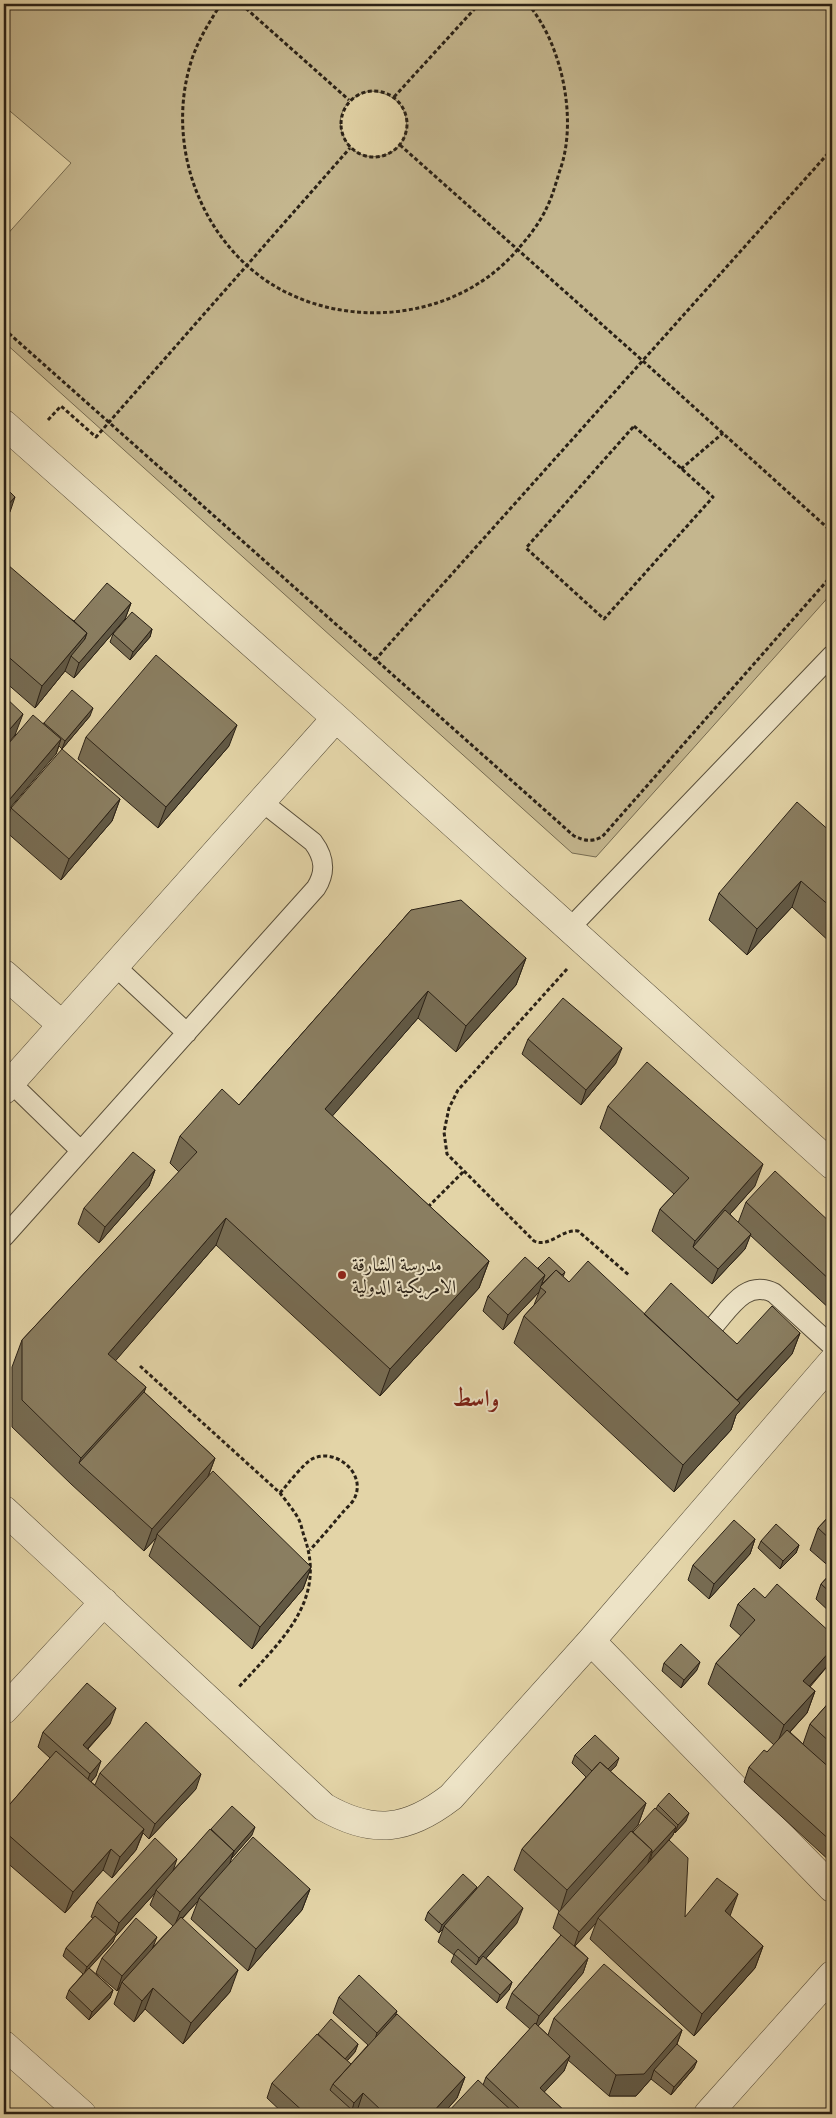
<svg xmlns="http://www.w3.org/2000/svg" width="836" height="2118" viewBox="0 0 836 2118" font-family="Cardo,Amiri,serif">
<rect width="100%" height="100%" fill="#e3d4a7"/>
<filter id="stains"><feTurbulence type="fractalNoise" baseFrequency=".004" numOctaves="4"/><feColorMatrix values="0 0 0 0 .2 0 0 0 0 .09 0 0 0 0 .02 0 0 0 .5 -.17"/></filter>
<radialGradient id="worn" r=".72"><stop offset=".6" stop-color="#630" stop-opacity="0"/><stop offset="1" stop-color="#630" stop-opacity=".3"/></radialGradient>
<!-- green -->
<path fill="#c4b68e" stroke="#776c52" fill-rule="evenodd" d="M4,4H832V593L596,857L572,853L4,342V238L71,163L4,106ZM371,91C424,95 414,164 367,156C359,155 352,150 348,144C331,120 344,96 371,91Z"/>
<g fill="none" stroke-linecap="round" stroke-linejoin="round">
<!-- service casing -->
<g stroke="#584e3a" stroke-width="21">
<path id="service" d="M569,929L832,655
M115,966L187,1033
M10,1082L81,1151
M4,1237L316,888C326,872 325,858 313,842L261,801
M713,1327C730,1308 746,1279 774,1293L832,1346"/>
</g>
<!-- minor casing -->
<g stroke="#584e3a" stroke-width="29">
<path id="minor" d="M4,424L336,718L832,1165
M4,974L62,1025
M4,1090L336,718
M4,1510L324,1807C373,1835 407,1831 451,1797L591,1641L832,1362
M591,1641L832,1888
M4,1710L104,1602
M4,2045L82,2114
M708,2114L832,1975"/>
</g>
<!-- path -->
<path stroke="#2a2116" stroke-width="3" stroke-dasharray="4 2.5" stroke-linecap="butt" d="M221,4C208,24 195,45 189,69C167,151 203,245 278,288C354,331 460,318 518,249C528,238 541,221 547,207C553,195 556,182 560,170C578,120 562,44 528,4
M241,4L349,100
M4,10L9,4
M341 124a33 33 0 1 1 66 0a33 33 0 1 1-66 0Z
M394,97L479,4
M400,145L643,361L832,532
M4,329L574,836C585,841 591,842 602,837L832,575
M48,420L61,406L96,437L350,148
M634,426L713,497L604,619L526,548Z
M681,469L723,433
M375,660L832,149
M567,969L458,1090L449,1108L444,1132L447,1154L534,1241C550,1248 561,1229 578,1231L630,1276
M428,1207L464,1171
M140,1366L280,1493C286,1501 293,1509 298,1518C301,1523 302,1530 304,1536C328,1602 279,1642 239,1687
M280,1493C288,1484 303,1464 312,1459C335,1447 366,1473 355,1497C353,1503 346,1508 343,1512C332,1525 321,1538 310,1550"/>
<!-- service -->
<use href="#service" stroke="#ede3c6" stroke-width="19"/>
<!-- minor -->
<use href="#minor" stroke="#ede3c6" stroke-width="28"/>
</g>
<!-- wall -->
<path fill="#776c53" stroke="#2a2116" d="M4,570L74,621L131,603L125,619L74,678L65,671L35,708L4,681Z
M152,629L150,637L130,660L110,642L113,634Z
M90,716L62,749L59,746L56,754L15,735L44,723Z
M86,737L229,746L158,828L78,759Z
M120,799L112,821L61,880L4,830L11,808Z
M832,833V944L792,907L747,955L709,920L719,893Z
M411,910L526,958L516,985L456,1052L418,1018L332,1116L489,1261L479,1288L380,1396L216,1245L115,1361L146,1387L144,1392L215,1458L208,1477L311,1567L303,1589L252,1649L149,1556L156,1538L144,1551L71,1484L12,1427V1367L22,1340L179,1172L170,1163L180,1136L239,1105Z
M528,1039L616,1063L581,1105L522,1054Z
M608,1106L755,1186L730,1214L738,1223L746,1202L832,1224V1311L750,1235L745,1249L712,1284L652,1231L660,1209L674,1194L600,1128Z
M155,1170L149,1186L99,1243L78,1224L84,1208Z
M538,1268L565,1272L563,1277L569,1282L644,1314L737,1344L800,1333L792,1354L736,1415L731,1430L674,1492L514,1343L524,1316L534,1305L539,1292L503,1330L483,1311L488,1296Z
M832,1513V1569L810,1550L818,1528Z
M755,1539L750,1554L709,1599L688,1580L693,1565Z
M761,1541L799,1545L796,1553L780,1569L758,1548Z
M832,1572V1614L816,1599L821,1584Z
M765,1598L832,1634V1660L831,1662L810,1687L815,1691L807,1713L790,1732L803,1744L810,1724L832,1699V1863L744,1782L749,1767L767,1752L774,1745L708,1684L716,1663L741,1636L730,1626L738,1604Z
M664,1663L697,1670L681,1688L662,1671Z
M110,1724L88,1749L96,1776L91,1782L95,1785L100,1773L196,1789L149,1839L143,1833L136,1850L112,1878L103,1870L65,1913L4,1860V1811L50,1758L38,1747L43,1732Z
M575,1755L616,1766L610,1771L646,1803L638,1825L632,1831L633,1832L656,1809L658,1805L686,1821L675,1833L674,1832L673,1835L669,1840L685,1917L730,1916L763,1946L755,1968L694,2036L590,1939L596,1923L575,1946L588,1958L583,1973L538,2026L548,2035L554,2018L682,2030L677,2044L694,2068L671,2095L651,2079L636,2096H609L568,2060L564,2071L544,2092L568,2114H446L483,2085L486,2077L530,2029L506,2008L512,1993L561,1935L553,1928L559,1911L514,1870L522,1849L586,1777L572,1763Z
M211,1829L252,1835L231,1859L229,1863L310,1889L302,1910L248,1971L191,1919L198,1901L182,1919L230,1992L183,2044L145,2009L134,2022L114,2004L120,1987L117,1991L96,1973L102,1958L152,1948L173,1926L150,1905L155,1893L115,1937L113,1942L89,1968L113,1990L110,1998L89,2020L66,1998L69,1990L83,1974L63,1956L66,1948L93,1918L91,1917L97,1902L173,1870Z
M477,1887L476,1890L517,1923L486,1958L512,1982L509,1990L497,2003L451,1962L454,1955L438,1942L443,1929L439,1933L425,1920L428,1912Z
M339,1997L396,2014L465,2077L457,2098L443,2114H284L267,2098L272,2083L358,2044L355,2052L347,2061L351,2064L368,2045L333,2013Z"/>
<!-- shaded-wall -->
<path fill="#615844" stroke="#2a2116" d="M15,497L10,512L4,519V509Z
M131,603L125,619L74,678L79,663Z
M152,629L150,637L130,660L133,652Z
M87,633L80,654L71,656L65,671L35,708L42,686Z
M93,708L90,716L62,749L65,741Z
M23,714L15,735L4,748V736Z
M237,725L229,746L158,828L166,807Z
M61,739L56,754L4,815V806Z
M120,799L112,821L61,880L69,859Z
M801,881L792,907L747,955L757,929Z
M526,958L516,985L456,1052L466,1026Z
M428,991L418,1018L315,1136L325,1109Z
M622,1048L616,1063L581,1105L586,1090Z
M763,1164L755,1186L697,1251L693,1247L695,1241Z
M155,1170L149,1186L99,1243L105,1227Z
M226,1218L216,1245L98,1381L108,1354Z
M751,1234L745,1249L712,1284L718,1269Z
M489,1261L479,1288L380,1396L390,1369Z
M545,1275L539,1292L503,1330L508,1315Z
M800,1333L792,1354L736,1415L731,1430L674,1492L683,1465L734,1404Z
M146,1387L136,1414L79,1463L81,1458Z
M215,1458L207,1479L157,1534L156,1538L144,1551L152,1529Z
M755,1539L750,1554L709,1599L714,1584Z
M799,1545L796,1553L780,1569L783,1561Z
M311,1567L303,1589L252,1649L260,1627Z
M832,1649V1660L831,1662L795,1702L803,1681Z
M700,1662L697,1670L681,1688L684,1680Z
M815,1691L807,1713L776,1747L784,1725Z
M116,1708L110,1724L77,1760L83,1745Z
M619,1758L616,1766L595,1786L598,1778Z
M101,1761L96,1776L84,1789L90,1774Z
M201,1774L196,1789L149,1839L155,1824Z
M646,1803L638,1825L560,1912L567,1890Z
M689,1813L686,1821L675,1833L678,1825Z
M255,1827L252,1835L231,1859L234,1851Z
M676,1827L673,1835L650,1861L652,1853Z
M144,1829L136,1850L112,1878L120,1857Z
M111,1849L103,1870L65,1913L73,1892Z
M652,1850L647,1866L598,1918L596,1923L574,1947L579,1932Z
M234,1851L229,1866L199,1898L198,1901L174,1927L180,1912Z
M177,1859L172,1874L156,1890L155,1893L115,1937L113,1942L84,1974L87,1967L115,1935L119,1923Z
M477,1887L474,1895L444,1926L443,1929L439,1933L442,1925Z
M310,1889L302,1910L248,1971L256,1949Z
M738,1894L730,1916L717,1933L725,1911Z
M523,1908L517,1923L474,1972L479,1958Z
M157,1937L151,1952L122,1982L120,1987L117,1991L122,1976Z
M763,1946L755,1968L694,2036L702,2014Z
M588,1958L583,1973L534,2031L539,2016Z
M238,1970L230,1992L183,2044L191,2023Z
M512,1982L509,1990L497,2003L500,1995Z
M153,1988L145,2009L134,2022L142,2001Z
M113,1990L110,1998L89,2020L92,2012Z
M397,2011L392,2026L372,2048L377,2033Z
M682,2030L674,2052L654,2070L651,2079L636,2096H609L616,2075Z
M358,2044L355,2052L337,2072L340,2064Z
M570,2056L564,2071L534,2103L540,2088Z
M697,2061L694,2068L671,2095L674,2087Z
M465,2077L457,2098L443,2114H431Z
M363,2093L356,2114H347L352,2110L354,2103Z"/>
<!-- building -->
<path fill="#8a7e61" stroke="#2a2116" d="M4,486L15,497L4,509Z
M8,565L87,633L42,686L4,653V570Z
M107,583L131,603L79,663L71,656L85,639L87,633L74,621Z
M132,612L152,629L133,652L113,634Z
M156,655L237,725L166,807L86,737Z
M72,690L93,708L65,741L44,723Z
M4,696L23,714L4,736Z
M33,715L61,739L4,806V749Z
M62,749L120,799L69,859L11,808Z
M797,802L832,833V908L801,881L757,929L719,893Z
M461,900L526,958L466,1026L428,991L325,1109L489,1261L390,1369L226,1218L108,1354L146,1387L81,1458L22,1400V1340L197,1152L180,1136L222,1089L239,1105L411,910Z
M563,998L622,1048L586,1090L528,1039Z
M647,1062L763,1164L695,1241L660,1209L689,1178L608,1106Z
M133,1152L155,1170L105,1227L84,1208Z
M775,1171L832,1224V1282L746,1202Z
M725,1210L751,1234L718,1269L693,1247Z
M525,1257L545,1275L508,1315L488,1296Z
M549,1257L565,1272L562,1275L556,1270L543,1283H542L545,1275L538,1268Z
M588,1261L740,1403L683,1465L524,1316L546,1292L540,1287L556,1270L569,1282Z
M671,1283L737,1344L772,1306L800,1333L737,1400L644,1314Z
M144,1392L215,1458L152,1529L79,1463Z
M213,1471L311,1567L260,1627L157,1534Z
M832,1513V1541L818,1528Z
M734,1520L755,1539L714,1584L693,1565Z
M776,1524L799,1545L783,1561L761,1541Z
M832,1572V1594L821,1584Z
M777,1584L832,1634V1649L803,1681L815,1691L784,1725L716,1663L755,1620L738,1604L754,1588L765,1598Z
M681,1644L700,1662L684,1680L664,1663Z
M87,1683L116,1708L83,1745L101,1761L90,1774L43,1732Z
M832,1699V1744L810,1724Z
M146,1722L201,1774L155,1824L100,1773Z
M787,1730L832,1770V1842L749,1767L764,1750L767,1752Z
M595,1735L619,1758L608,1769L600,1762L592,1771L575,1755Z
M56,1751L144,1829L120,1857L111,1849L73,1892L4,1831V1811Z
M600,1762L646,1803L567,1890L522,1849Z
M669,1793L689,1813L678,1825L658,1805Z
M232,1806L255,1827L234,1851L211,1829Z
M655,1808L676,1827L652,1853V1850L633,1832Z
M210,1829L234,1851L180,1912L156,1890Z
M631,1831L652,1850L579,1932L558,1913Z
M253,1837L310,1889L256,1949L199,1898Z
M155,1838L177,1859L119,1923L97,1902Z
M669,1840L688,1858L685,1917L717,1878L738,1894L725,1911L763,1946L702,2014L598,1918Z
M463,1874L477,1887L442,1925L428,1912Z
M488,1876L523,1908L479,1958L444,1926Z
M95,1916L116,1934L87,1967L66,1948Z
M181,1917L238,1970L191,2023L153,1988L142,2001L122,1982Z
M136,1918L157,1937L122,1976L102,1958Z
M561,1935L588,1958L539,2016L512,1993Z
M458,1949L476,1965L483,1956L512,1982L500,1995L454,1954Z
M604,1964L682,2030L644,2074L616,2075L554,2018Z
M89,1968L113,1990L92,2012L69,1990Z
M359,1975L397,2011L377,2033L339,1997Z
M397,2014L465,2077L431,2114H379L382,2111L363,2093L354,2103L333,2084Z
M331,2019L358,2044L345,2059L318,2034Z
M535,2023L570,2056L540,2088L568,2114H518L516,2113L520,2109L486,2077Z
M317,2034L351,2064L333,2084L330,2090L352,2110L347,2114H306L272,2083Z
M677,2044L697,2061L674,2087L654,2070Z
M478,2080L513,2112L511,2114H446Z"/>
<!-- markers -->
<circle fill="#8f2418" stroke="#ede3c6" stroke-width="2" cx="342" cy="1275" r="5"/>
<g text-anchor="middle" stroke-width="4" stroke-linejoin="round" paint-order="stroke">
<!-- poi labels -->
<g font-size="19" fill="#2a2116" stroke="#ede3c6" text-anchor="start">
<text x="352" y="1271">مدرسة الشارقة<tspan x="352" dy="22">الامريكية الدولية</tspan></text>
</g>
<!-- district labels -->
<g font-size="24" font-weight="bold" fill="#7a1f14" stroke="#ede3c6">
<text x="476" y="1406">واسط</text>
</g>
</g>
<!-- margin -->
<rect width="836" height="2118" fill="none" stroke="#e3d4a7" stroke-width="20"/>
<rect x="5" y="5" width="826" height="2108" fill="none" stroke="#2a2116" stroke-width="2.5"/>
<rect x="10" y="10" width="816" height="2098" fill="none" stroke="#2a2116"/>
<rect width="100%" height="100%" filter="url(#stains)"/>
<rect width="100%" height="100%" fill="url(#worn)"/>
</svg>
